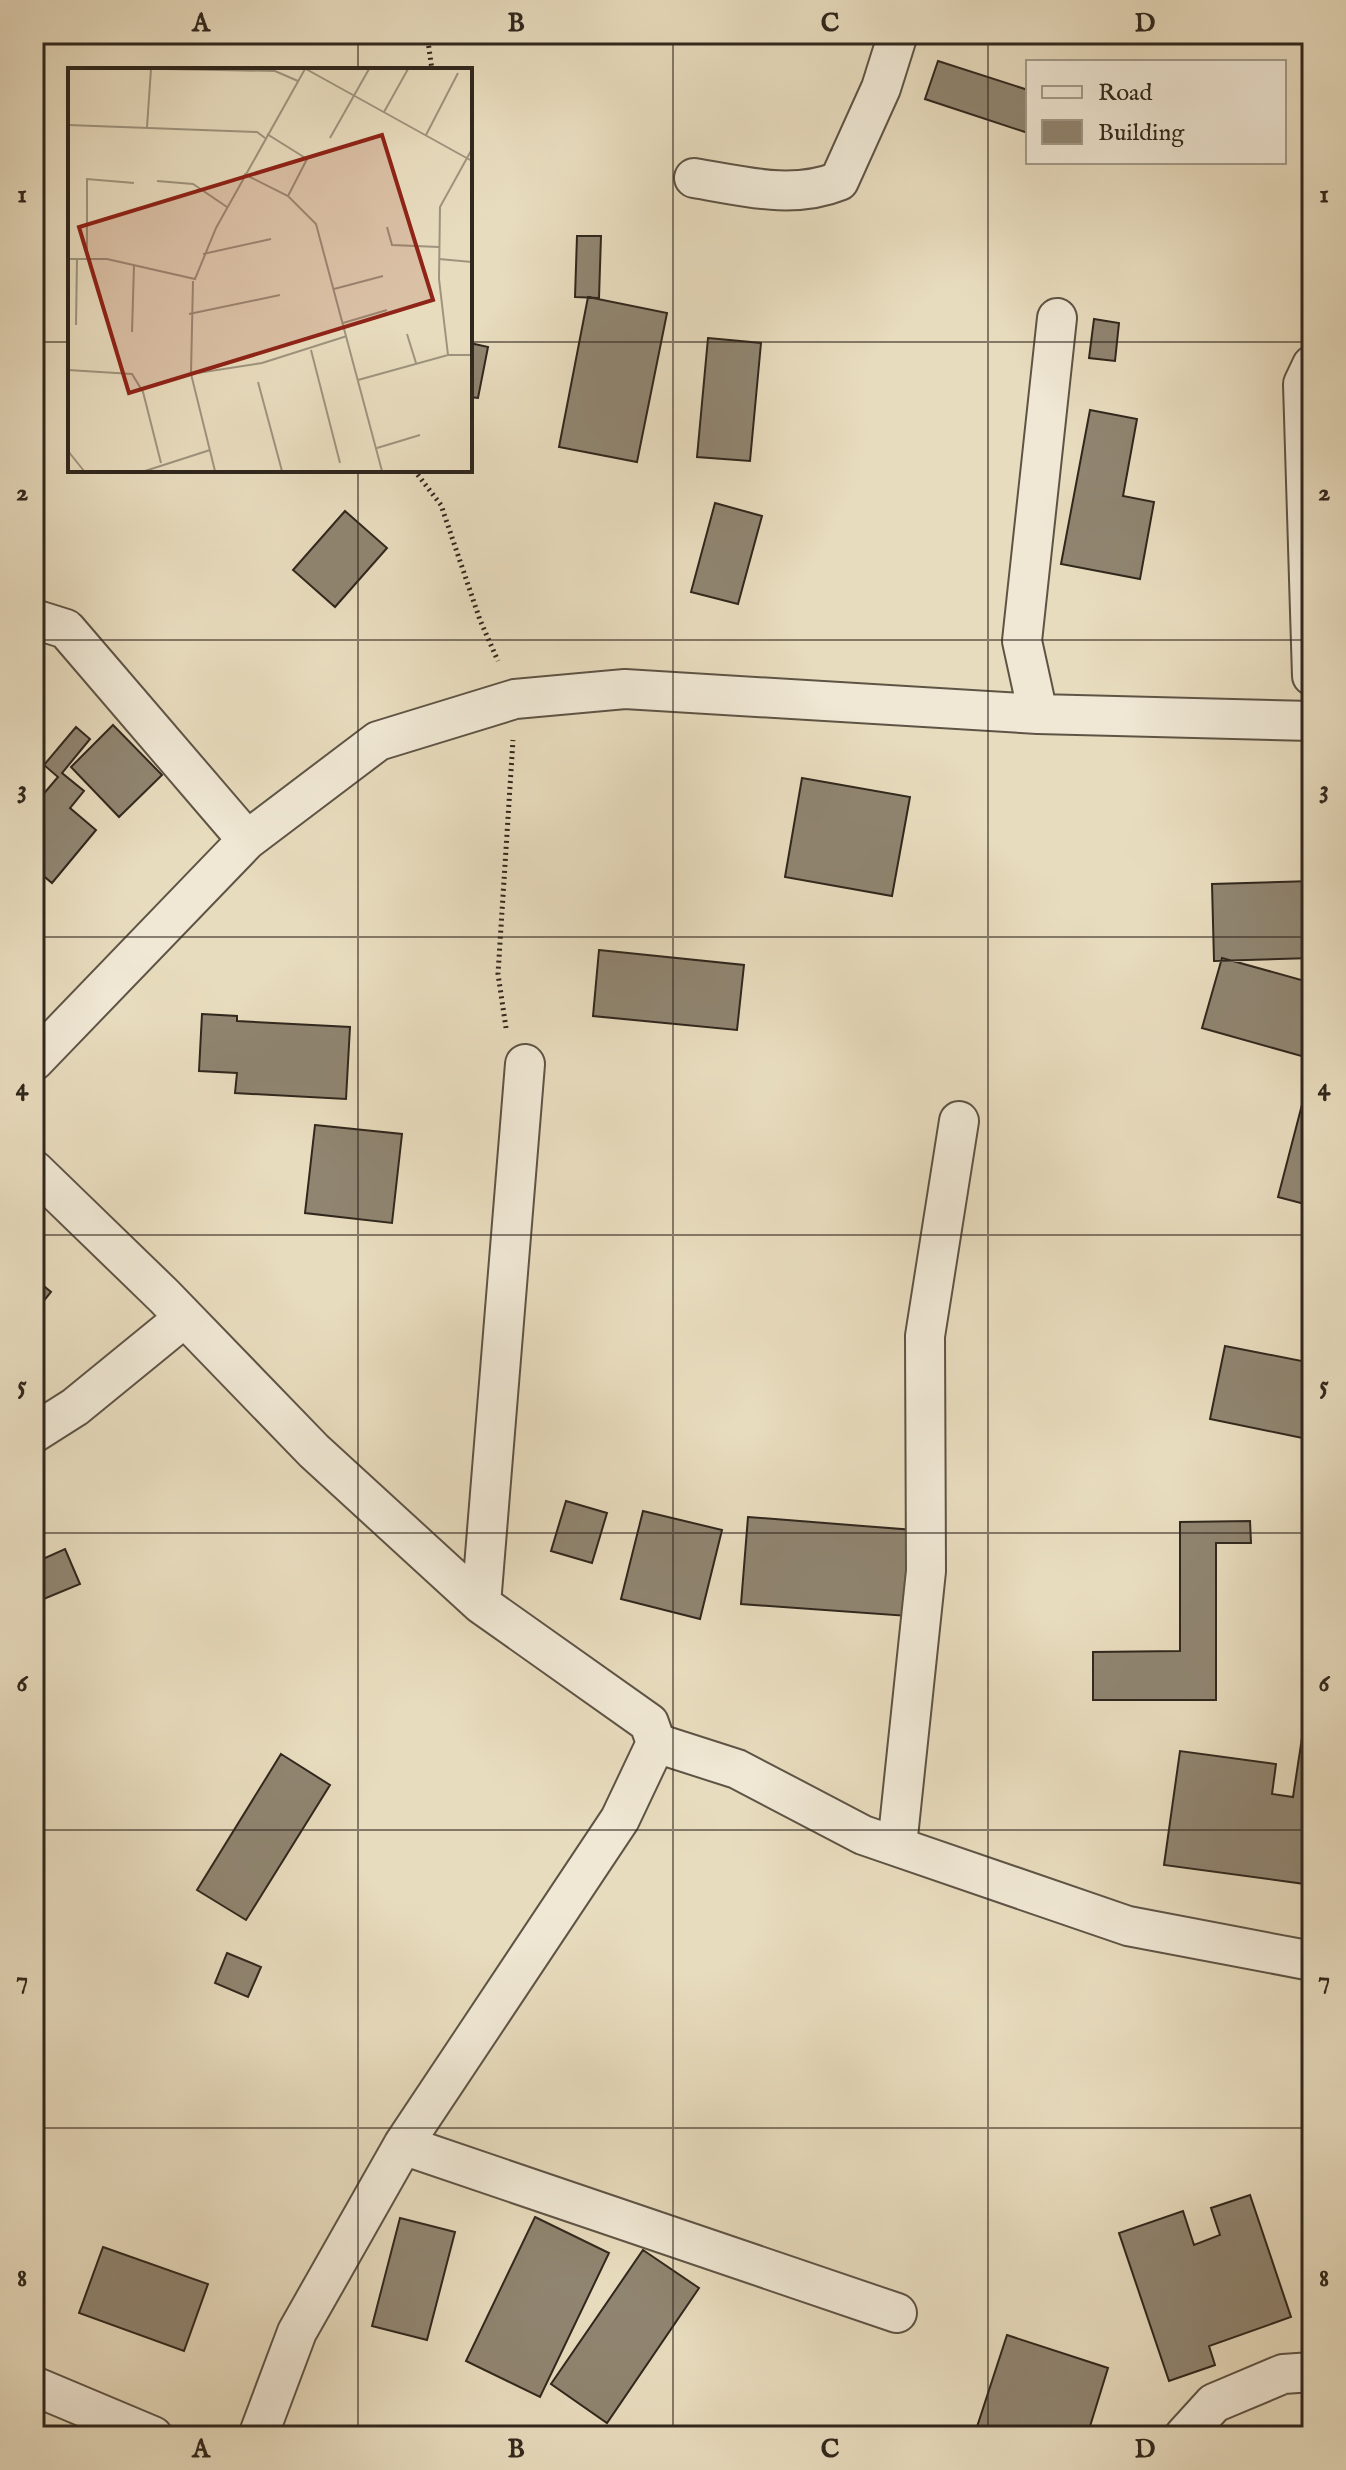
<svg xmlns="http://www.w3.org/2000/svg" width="1346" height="2470" viewBox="0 0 1346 2470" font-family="'IM FELL English',serif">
<rect width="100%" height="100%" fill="#e8dcbe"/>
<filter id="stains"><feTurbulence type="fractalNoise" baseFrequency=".0025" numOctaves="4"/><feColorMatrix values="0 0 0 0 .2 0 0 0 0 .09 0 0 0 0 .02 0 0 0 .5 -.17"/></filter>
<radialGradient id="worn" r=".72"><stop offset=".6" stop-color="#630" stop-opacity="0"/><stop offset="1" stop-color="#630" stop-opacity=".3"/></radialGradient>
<!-- building -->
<path fill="#908571" stroke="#30271d" stroke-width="2" d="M629,34H655L653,41Z
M938,61L1028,90V133L925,99Z
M577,236H601L599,298L575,297Z
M588,297L667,313L637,462L559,447Z
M1094,319L1119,323L1115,361L1089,358Z
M708,338L761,343L750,461L697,457Z
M470,343L488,347L478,398L470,397Z
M1090,410L1137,419L1123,496L1154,502L1140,579L1061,564Z
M715,503L762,516L738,604L691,592Z
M345,511L387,548L335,607L293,570Z
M113,725L162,775L119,817L71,767Z
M76,727L90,739L62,773L84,791L70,808L96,830L52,883L34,868V805L58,777L44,765Z
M802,778L910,797L892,896L785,877Z
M1312,881V958L1214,961L1212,884Z
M599,950L744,965L737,1030L593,1016Z
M1222,958L1312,983V1059L1202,1028Z
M202,1014L237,1016V1021L350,1027L346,1099L235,1093L237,1073L199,1071Z
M1304,1097L1312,1099V1206L1278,1197Z
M315,1125L402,1134L392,1223L305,1213Z
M34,1278L51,1292L34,1313Z
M1225,1346L1312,1363V1440L1210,1419Z
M566,1501L607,1513L592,1563L551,1551Z
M643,1511L722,1530L700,1619L621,1599Z
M748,1517L914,1530L908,1616L741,1604Z
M1250,1521L1251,1543H1216V1700H1093V1652L1180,1651V1522Z
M65,1549L80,1584L34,1603V1563Z
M1303,1731L1312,1732V1885L1164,1865L1180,1751L1276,1764L1272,1794L1293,1797Z
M281,1754L330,1785L246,1920L197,1890Z
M227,1953L261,1967L248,1997L215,1983Z
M1250,2195L1291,2317L1209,2346L1215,2365L1169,2381L1119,2233L1183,2211L1194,2245L1220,2235L1211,2208Z
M535,2217L609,2253L540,2397L466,2361Z
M400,2218L455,2232L427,2340L372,2326Z
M103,2247L208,2284L184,2351L79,2313Z
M643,2250L699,2288L607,2423L551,2384Z
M1007,2335L1108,2368L1087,2436H974Z"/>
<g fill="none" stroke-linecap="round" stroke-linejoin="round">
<!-- street casing -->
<g stroke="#5e5445" stroke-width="42">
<path id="street" d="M694,178C743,186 792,200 839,181L881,88L898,34
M1312,365L1303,384L1312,676
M34,619L66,629L247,840
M1038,714L1022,641L1057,318
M34,1061L247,840L378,741L515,699L625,689L1038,714L1312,721
M34,1170L164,1296L314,1451L481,1604L649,1723L656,1743L620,1819L403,2145L297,2332L258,2436
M34,1433L75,1407L184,1318
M481,1604L525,1064
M656,1743L737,1769L863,1835L1128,1926L1312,1961
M897,1846L926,1571L925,1336L959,1121
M403,2145L897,2313
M34,2386L153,2436
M1184,2436L1214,2403L1283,2374L1312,2372"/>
</g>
<!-- path -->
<path stroke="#30271d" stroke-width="5" stroke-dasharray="2 4" stroke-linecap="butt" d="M427,34L432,70
M414,470L441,505L480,620L498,661
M506,1028L498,974L513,740"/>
<!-- street -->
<use href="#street" stroke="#f0e8d5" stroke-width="38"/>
</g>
<!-- grid -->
<path fill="none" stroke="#30271d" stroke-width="2" stroke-opacity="0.55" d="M358,34V70M673,34V2436M988,34V2436M34,342H70M470,342H1312M358,470V2436M34,640H1312M34,937H1312M34,1235H1312M34,1533H1312M34,1830H1312M34,2128H1312"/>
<!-- overview -->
<g transform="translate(68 68)">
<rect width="404" height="404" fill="#e8dcbe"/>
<path fill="none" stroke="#9e947e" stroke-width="2" d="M96,1L207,3L230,13M238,1L404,93M316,44L340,1M0,57L189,64L197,70M79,59L83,1M199,66L239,91L220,128M358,67L390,5M262,70L301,1M176,106L220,128L248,156L314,403M89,113L125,116L159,139M319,159L324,177L371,179M135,186L203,171M19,190V111L66,115M0,191H39L127,211L148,160L237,1M371,191L404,194M125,213L123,306L147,403M266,221L315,208M121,246L212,227M275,255L319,242M8,257L9,190M64,264L66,197M339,266L348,295M243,282L272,395M380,287L371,211L372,139L404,81M0,302L64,306L75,324L93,395M123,306L194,295L279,268M290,312L380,287H404M190,314L214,403M309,380L352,367M0,383L16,403M77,403L142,382"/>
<path fill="#8f2418" fill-opacity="0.15" stroke="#8f2418" stroke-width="4" d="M314,67L365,232L61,325L11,159Z"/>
<rect width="404" height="404" fill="none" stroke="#30271d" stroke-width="4"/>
</g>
<!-- margin -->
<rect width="1346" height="2470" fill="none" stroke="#e8dcbe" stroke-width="88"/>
<!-- legend -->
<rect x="1026" y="60" width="260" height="104" fill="#f0e8d5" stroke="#a39b8b" stroke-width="2"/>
<rect x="1042" y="86" width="40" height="12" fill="#f0e8d5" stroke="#a39b8b" stroke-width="2"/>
<text x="1098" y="100" font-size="24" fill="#30271d">Road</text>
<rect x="1042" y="120" width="40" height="24" fill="#908571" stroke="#a39b8b" stroke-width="2"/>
<text x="1098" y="140" font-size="24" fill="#30271d">Building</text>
<rect x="44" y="44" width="1258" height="2382" fill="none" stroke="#30271d" stroke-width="3"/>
<g font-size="26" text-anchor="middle" font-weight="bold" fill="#30271d">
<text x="201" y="31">A</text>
<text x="516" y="31">B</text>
<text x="830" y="31">C</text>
<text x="1145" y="31">D</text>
<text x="22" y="202">1</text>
<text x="1324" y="202">1</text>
<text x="22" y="500">2</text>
<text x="1324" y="500">2</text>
<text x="22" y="797">3</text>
<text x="1324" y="797">3</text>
<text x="22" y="1095">4</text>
<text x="1324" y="1095">4</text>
<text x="22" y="1393">5</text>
<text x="1324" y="1393">5</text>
<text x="22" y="1691">6</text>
<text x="1324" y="1691">6</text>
<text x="22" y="1988">7</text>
<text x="1324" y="1988">7</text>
<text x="22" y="2286">8</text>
<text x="1324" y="2286">8</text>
<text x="201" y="2457">A</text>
<text x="516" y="2457">B</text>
<text x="830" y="2457">C</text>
<text x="1145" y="2457">D</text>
</g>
<rect width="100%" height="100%" filter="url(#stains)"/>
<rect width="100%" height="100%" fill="url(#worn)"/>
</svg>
